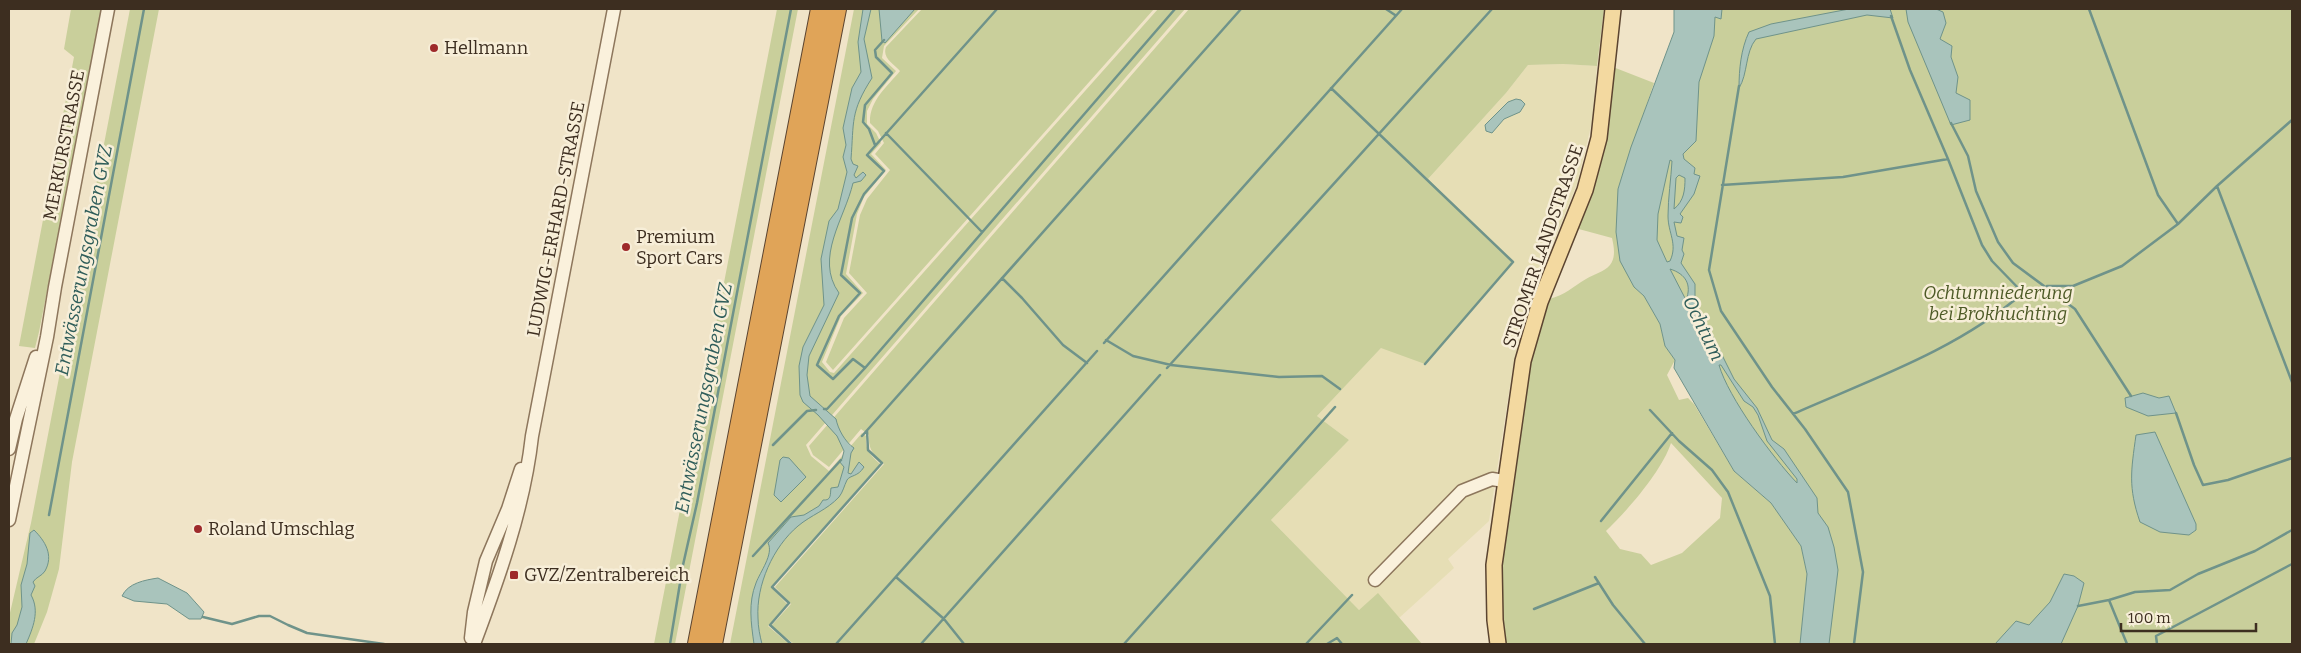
<svg xmlns="http://www.w3.org/2000/svg" width="2301" height="653" viewBox="0 0 2301 653" font-family="Bitter,serif">
<rect width="100%" height="100%" fill="#f0e4c8"/>
<!-- farmland -->
<path fill="#e6deb5" d="M1563,64L1597,66L1592,122L1577,184L1534,291L1521,331L1512,373L1489,521L1448,559L1454,568L1399,618L1378,594L1359,610L1271,520L1349,440L1317,416L1381,348L1428,179L1506,93L1528,65Z"/>
<!-- green -->
<path fill="#c9cf9b" fill-rule="evenodd" d="M71,9H102L39,332L35,348L19,346L74,57L64,49Z
M130,9H159L72,462L59,569L47,612L34,644H9V617L31,523Z
M777,9H798L675,644H654Z
M854,9H919L884,46L882,58L896,71L873,99L867,111V124L876,133L881,143L871,154L886,170L864,197L857,214L846,274L863,293L841,316L822,362L830,372L834,373L1158,9H1185L806,445L811,456L829,471L862,433L866,436C865,450 870,455 880,464L771,587L787,604L768,626L789,644H730Z
M922,9H1154L833,370L826,362L844,318L867,293L849,273L860,215L867,199L890,170L875,154L884,143L878,131L870,123C869,101 887,87 900,71C893,63 882,58 886,47Z
M1189,9H1604L1597,66L1563,64L1528,65L1506,93L1428,179L1513,262L1425,364L1381,348L1317,416L1349,440L1271,520L1359,610L1378,593L1422,644H794L771,626L791,604L775,587L884,464C873,454 868,450 869,435L861,429L829,467L813,455L809,446Z
M1688,9H2292V644H1809L1812,554L1638,251Z
M1613,67L1654,83L1618,189L1634,287L1644,296L1660,324L1665,346L1675,360L1667,375L1679,400L1688,398L1694,404L1734,471L1771,503L1801,546L1807,574L1800,644H1506L1499,570L1530,361L1549,299C1566,295 1572,287 1586,279C1594,274 1604,272 1610,265C1616,257 1614,247 1612,238L1575,228ZM1671,443L1722,498L1720,518L1682,553L1651,565L1641,554L1620,549L1606,531C1627,511 1662,471 1671,443Z"/>
<!-- water -->
<path fill="#a9c4bc" stroke="#6f938a" fill-rule="evenodd" d="M863,9H871L864,39L872,78C850,112 854,122 851,159L853,164L858,166L854,175L856,178L863,172L866,175L861,181L853,183C845,218 814,258 839,293L809,356L807,375L810,396L836,419C838,429 845,442 854,448L851,453L848,473L851,474L859,462L864,467C858,477 850,475 847,480C844,486 843,492 839,497C827,510 811,515 798,526C773,547 756,585 758,618C758,627 760,636 762,644H754C751,623 748,603 756,583C760,572 774,554 768,543L791,517L804,515L819,506L823,500C832,501 830,493 831,488L838,487L844,467L839,461L842,459L844,451L837,436L818,415L803,402L800,395L799,366L803,347L824,305L821,259L829,221L838,209L847,172L843,157L846,145L843,128L852,88L861,72L858,42Z
M879,9H915L885,43L882,41Z
M1674,9H1722L1721,19L1715,17L1714,36L1699,82L1696,141L1683,154L1684,159L1695,168L1694,174L1700,176L1694,194L1680,214L1683,217L1681,223L1674,222L1677,236L1684,238L1682,250L1684,254L1681,263L1695,284V301L1734,379L1757,408L1772,440L1784,449L1817,498L1818,513L1828,527L1834,547L1838,570L1829,644H1800L1807,574L1801,546L1771,503L1734,471L1674,368L1675,360L1665,346L1660,324L1644,296L1634,287L1620,261L1616,232L1618,189L1631,147L1674,32ZM1670,160L1672,161C1671,179 1668,198 1668,216C1668,233 1678,244 1670,261L1667,262L1657,240L1658,214ZM1679,175L1685,178C1685,190 1684,201 1674,209L1676,178ZM1670,269C1686,274 1692,285 1686,300ZM1719,365H1721L1744,401L1753,407L1758,415L1767,441L1797,479V483C1773,458 1728,397 1719,365Z
M1849,9H1890L1893,18L1867,15L1756,39C1745,52 1748,74 1739,88C1739,69 1741,49 1749,32L1771,24Z
M1906,9H1936L1943,12L1946,23L1940,39L1952,46L1951,57L1958,77L1956,93L1970,100V120L1951,125L1908,22Z
M1516,99L1521,100L1525,104L1520,112L1504,119L1492,133L1486,131L1485,125L1508,102Z
M2143,393L2159,398L2169,396L2176,413L2148,416L2126,407L2125,398Z
M2155,432L2196,524V530L2189,535L2160,532L2140,522C2128,487 2131,471 2136,435Z
M783,457L789,458L806,477L781,502L774,495L780,460Z
M34,530C45,541 54,555 45,571C42,576 36,577 33,582L35,586L31,595C40,611 33,628 26,644H11L12,633L17,625L22,607L21,585L27,564L30,533Z
M2064,574L2074,576L2084,583L2078,606L2061,644H1995L2016,621L2029,625L2050,602Z
M158,578L187,593L204,612L201,619H189L167,604L134,601L122,596C128,583 145,580 158,578Z"/>
<g fill="none" stroke-linecap="round" stroke-linejoin="round">
<!-- stream -->
<path stroke="#6f938a" stroke-width="2.5" d="M1386,9L1395,15
M2089,9L2158,195L2178,224
M1891,16L1910,70L1948,159
M1739,86L1709,270L1721,311L1772,387L1805,429L1848,492L1863,572L1854,644
M1331,88L1513,262L1425,364
M1951,123L1968,156L1976,191L1998,242L2013,263L2075,309L2131,396
M886,133L982,232
M875,145L869,129L863,122L865,105L892,73L876,57L875,50L884,40
M1722,185L1843,177L1948,159L1982,245L1992,261L2023,293C1957,350 1872,379 1793,414
M2217,186L2292,382
M1002,278L1022,298L1063,345L1087,363
M2047,286H2073L2122,266L2178,224L2217,186L2292,120
M1106,340L1133,356L1171,365L1279,377L1322,376L1340,389
M1104,343L1402,9
M865,368L853,359L833,379L817,365L839,316L860,293L841,275L852,218L864,194L884,171L867,155L997,9
M1167,368L1492,9
M824,409H827L865,368L1175,9
M1650,410L1679,441L1712,470L1728,492L1770,596L1775,644
M2176,413L2194,465L2203,485L2228,480L2292,458
M862,436L1241,9
M773,445L807,411L816,410
M49,515L144,9
M1601,521L1672,433
M753,556L841,460
M896,577L944,619L964,644
M1595,577L1613,605L1645,644
M2109,600L2135,592L2170,590L2198,574L2255,551L2292,530
M2078,606L2109,600L2127,644
M1534,609L1599,583
M203,617L232,624L259,616H270L288,625L307,633L384,644
M670,644L683,565L697,503L791,9
M791,644L770,625L789,603L772,587L882,463L868,450L867,431
M836,644L1097,351
M921,644L1160,375
M1124,644L1335,407
M1306,644L1352,595
M1327,644L1337,638L1342,644
M2157,644L2156,636L2292,564"/>
<!-- minor casing -->
<g stroke="#8d765c" stroke-width="15">
<path id="minor" d="M9,449L16,419L36,357
M9,520L47,337L55,287L108,9
M1375,580L1462,491L1492,479L1504,481
M471,638L474,612L486,561L508,509L521,469
M474,644C499,577 524,508 532,436L614,9"/>
</g>
<!-- major casing -->
<g stroke="#5b4430" stroke-width="18">
<path id="major" d="M1498,644L1495,620L1494,565L1523,361L1540,302L1585,190L1599,138L1613,9"/>
</g>
<!-- highway casing -->
<g stroke="#5b4430" stroke-width="20">
<path id="highway" d="M697,644L820,9
M713,644L837,9"/>
</g>
<!-- minor -->
<use href="#minor" stroke="#faf1dc" stroke-width="12"/>
<!-- major -->
<use href="#major" stroke="#f3d9a0" stroke-width="15"/>
<!-- highway -->
<use href="#highway" stroke="#e0a458" stroke-width="18"/>
</g>
<!-- markers -->
<g fill="#9e2a2b" stroke="#f7eed8" stroke-width="2">
<circle cx="434" cy="48" r="5"/>
<circle cx="626" cy="247" r="5"/>
<circle cx="198" cy="529" r="5"/>
<rect x="509" y="570" width="10" height="10" rx="2.5"/>
</g>
<g text-anchor="middle" stroke-width="5" stroke-linejoin="round" paint-order="stroke">
<!-- poi labels -->
<g font-size="18" fill="#3d2e20" stroke="#f7eed8" text-anchor="start">
<text x="444" y="54">Hellmann</text>
<text x="636" y="243">Premium<tspan x="636" dy="21">Sport Cars</tspan></text>
<text x="208" y="535">Roland Umschlag</text>
<text x="524" y="581">GVZ/Zentralbereich</text>
</g>
<!-- street labels -->
<g font-size="18" fill="#3d2e20" stroke="#f7eed8">
<text transform="translate(64 145) rotate(-79)" y="6">MERKURSTRASSE</text>
<text transform="translate(556 219) rotate(-79)" y="6">LUDWIG-ERHARD-STRASSE</text>
<text transform="translate(1543 246) rotate(-71)" y="6">STROMER LANDSTRASSE</text>
</g>
<!-- park labels -->
<g font-size="18" font-style="italic" fill="#4d5a26" stroke="#f7eed8">
<text x="1998" y="299">Ochtumniederung<tspan x="1998" dy="21">bei Brokhuchting</tspan></text>
</g>
<!-- water labels -->
<g font-size="19" font-style="italic" fill="#2f5d5a" stroke="#f7eed8">
<text transform="translate(83 260) rotate(-79)" y="7">Entwässerungsgraben GVZ</text>
<text transform="translate(1704 328) rotate(64)" y="7">Ochtum</text>
<text transform="translate(703 398) rotate(-79)" y="7">Entwässerungsgraben GVZ</text>
</g>
</g>
<!-- border -->
<rect width="2301" height="653" fill="none" stroke="#3d2e20" stroke-width="20"/>
<!-- scale -->
<path d="M2121 623v8h135v-8" fill="none" stroke="#3d2e20" stroke-width="2.5"/>
<text x="2128" y="623" font-size="15" fill="#3d2e20" stroke="#f7eed8" stroke-width="4" paint-order="stroke">100 m</text>
</svg>
